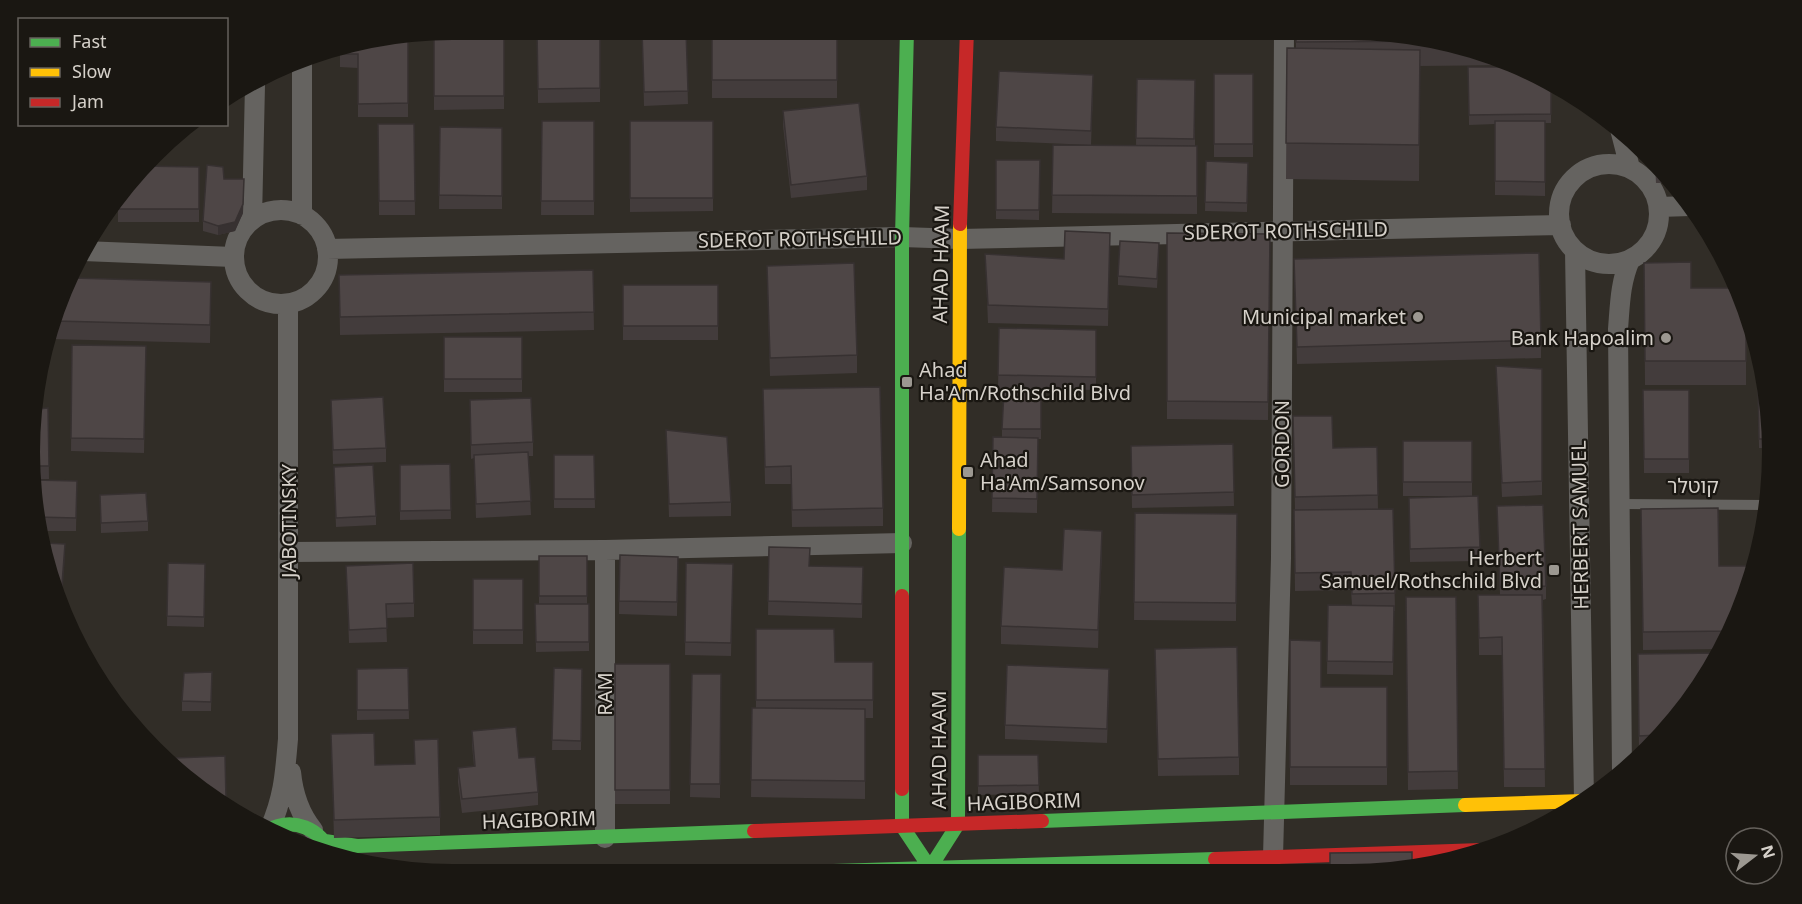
<svg xmlns="http://www.w3.org/2000/svg" width="1802" height="904" viewBox="0 0 1802 904" font-family="'Noto Sans','Noto Sans Hebrew',sans-serif">
<rect width="100%" height="100%" fill="#312d27"/>
<g fill="none" stroke-linecap="round" stroke-linejoin="round">
<!-- lane -->
<path stroke="#656360" stroke-width="10" d="M1620,504L1767,505"/>
<!-- street -->
<path stroke="#656360" stroke-width="20" d="M1620,129L1630,168
M1559 214a50 50 0 1 1 100 0a50 50 0 1 1-100 0Z
M1659,207L1690,206
M234 257a47 47 0 1 1 94 0a47 47 0 1 1-94 0Z
M302,215V60
M252,219L255,85
M327,249L902,237L960,239L1561,225
M83,251L233,257
M1575,251L1584,800
M289,552L605,550L902,543
M291,772C293,793 300,814 313,830
M1622,772L1618,329C1620,305 1620,283 1630,260
M270,828C284,796 285,773 288,739V304
M605,838V550
M1273,857L1281,558L1284,31"/>
<!-- fast -->
<path stroke="#4caf50" stroke-width="14" d="M902,596V237L907,30
M902,789V826L930,868
M1042,821L1465,805
M266,831C293,816 321,828 332,856
M325,841L357,846L754,831
M930,868L958,824L959,529
M801,872L1215,859"/>
<!-- slow -->
<path stroke="#ffc107" stroke-width="14" d="M959,529L960,224
M1465,805L1582,801"/>
<!-- jam -->
<path stroke="#c62828" stroke-width="14" d="M960,224L967,30
M902,596V789
M754,831L1042,821
M1215,859L1481,850"/>
</g>
<!-- wall -->
<path fill="#433c3c" d="M504,30V109L434,110V33Z
M537,30H600V102L538,103Z
M642,30H686L688,104L644,106Z
M712,30H837V98H712Z
M1296,31H1377L1459,44L1515,65L1420,66L1419,181L1286,179L1287,48H1296Z
M408,37V117H358V68L340,67V49Z
M1468,67L1551,82V123H1545V196L1495,195V124L1469,125Z
M1214,74H1253V157H1214Z
M1137,79L1195,80V146H1197V214L1052,213L1053,145L1136,146Z
M1093,89L1091,145L996,141V127Z
M783,111L867,176V190L791,198L783,125Z
M542,121H594V215H541Z
M630,121H713V211L630,212Z
M378,124H414L415,215H379Z
M440,127L502,128V209H439Z
M996,160H1040L1039,220L996,219Z
M1206,161L1248,163L1247,212L1205,211Z
M1655,163L1667,174L1674,183H1656Z
M199,167V222H118V197Z
M224,179L243,213L235,231L218,235L203,231V221Z
M1110,233L1108,326L988,323L985,254L1064,259Z
M1167,233L1270,234L1268,420L1167,419Z
M1159,253L1157,288L1118,285V276Z
M1294,259L1541,340V358L1297,364Z
M1644,263L1691,288L1746,308V385H1645Z
M767,266L857,355V373L770,376Z
M593,270L594,330L340,335L339,275Z
M73,278L211,282L210,343L50,339Z
M623,285H718V340H623Z
M999,328L1096,330V390L1041,389V439H1038L1037,513L992,512L993,437H1002V429L1039,389H998Z
M444,337H522V392H444Z
M72,345L146,346L144,453L71,451Z
M41,361V409L48,408L49,479H34L38,369Z
M1496,366L1542,369V495L1502,497Z
M1758,385L1768,397L1770,448H1759Z
M763,389L883,508V526L792,527L791,484H765Z
M1643,390H1689V473H1644Z
M331,400L386,448V462L333,464Z
M470,400L533,442V456H528L531,515L476,518L474,458L471,459Z
M1293,416L1333,448L1377,447L1378,509H1393L1395,611H1394L1393,675L1327,674L1328,605H1352L1351,590L1295,591L1294,510H1295Z
M666,430L731,502V516L669,517Z
M1403,441H1472V496H1403Z
M1233,444L1234,506L1132,508L1131,446Z
M554,455H594L595,508H554Z
M450,464L451,519L400,520V465Z
M334,476L376,516V525L336,527Z
M77,481L76,531H41L34,507Z
M100,495L148,521V531L101,533Z
M1497,506L1546,586V599L1543,600L1545,787H1504L1502,655H1479L1478,595H1500Z
M1641,509L1719,566L1753,574L1729,638L1722,649L1643,650Z
M1409,512L1480,547V561L1410,562Z
M1135,513L1237,514L1236,621L1134,620Z
M769,547L810,566L863,567L862,618L768,615Z
M1102,549L1098,648L1001,644V626L1062,570Z
M620,555L678,557L677,616L619,614Z
M539,556H587V604H589V651L536,652L535,604H539Z
M168,563L205,564L204,627L167,626Z
M686,563L733,564L731,656L685,655Z
M346,566L414,603V617L386,618L387,642L349,643Z
M473,579H523V644H473Z
M1406,597H1456L1458,789L1408,790Z
M756,629L835,662H873V718H865V799L751,797L752,708H756Z
M1290,640L1321,687H1387V785H1290Z
M1638,654L1685,709L1640,753H1639Z
M615,664H670V804H615Z
M1155,667L1239,757V775L1158,776Z
M408,668L409,719L357,720V669Z
M554,668L582,669L581,750H552Z
M212,672L211,711H182V701Z
M692,674H721L720,798L690,797Z
M1109,683L1107,743L1005,739V725Z
M472,731L519,758L538,792V805L462,813L458,782V768L474,766L472,745Z
M331,734L375,765L440,817V835L334,838Z
M978,755H1038L1039,794L978,795Z"/>
<!-- shaded-wall -->
<path fill="#373131" d="M244,188L243,213L235,231L218,235V226Z
M1102,531V549L1098,648V630Z
M65,544V558L62,600L61,598Z"/>
<!-- building -->
<path fill="#4e4646" stroke="#373131" stroke-width="1.5" d="M452,30H504V96H434V33Z
M537,30H600V88L538,89Z
M642,30H686L688,91L644,92Z
M712,30H837V80H712Z
M1296,31H1377L1441,41L1296,42Z
M408,37V103L358,104V54H340V49Z
M1287,48L1420,50L1419,145L1286,143Z
M1468,67H1518L1536,73L1551,82V114L1469,115Z
M999,71L1093,75L1091,131L996,127Z
M1214,74H1253V144H1214Z
M1137,79L1195,80L1194,139L1136,138Z
M859,103L867,176L791,185L783,111Z
M542,121H594V201H541Z
M630,121H713V198H630Z
M1495,121H1545V182L1495,181Z
M378,124H414L415,201H379Z
M440,127L502,128V196L439,195Z
M1053,145L1197,146V196L1052,195Z
M996,160H1040L1039,210H996Z
M1206,161L1248,163L1247,203L1205,202Z
M207,165L223,167L224,179H244L243,204L235,222L218,226L203,221Z
M142,166L199,167V209H118V197L135,174Z
M1065,231L1110,233L1108,309L988,305L985,254L1064,259Z
M1167,233L1270,234L1268,402L1167,401Z
M1120,241L1159,243L1157,279L1118,276Z
M1539,253L1541,340L1297,347L1294,259Z
M1691,262V288H1737L1746,308V361H1645L1644,263Z
M854,263L857,355L770,358L767,266Z
M593,270L594,312L340,317L339,275Z
M73,278L211,282L210,325L56,321Z
M623,285H718V326H623Z
M999,328L1096,330V377L998,375Z
M444,337H522V379H444Z
M72,345L146,346L144,439L71,438Z
M41,361V400H37L38,369Z
M1496,366L1542,369V481L1502,483Z
M1758,385H1766L1768,397L1770,439H1759Z
M880,387L883,508L792,510L791,466L765,467L763,389Z
M1041,389V429H1002L1004,391Z
M1643,390H1689V459H1644Z
M383,397L386,448L333,450L331,400Z
M531,398L533,442L471,445L470,400Z
M48,408L49,466H35L37,409Z
M1293,416H1332L1333,448L1377,447L1378,495L1295,497Z
M666,430L727,437L731,502L669,504Z
M993,437L1038,438L1037,499L992,498Z
M1403,441H1472V482H1403Z
M1233,444L1234,492L1132,495L1131,446Z
M528,452L531,501L476,504L474,455Z
M554,455H594L595,499H554Z
M450,464L451,510L400,511V465Z
M373,465L376,516L336,518L334,467Z
M34,480L77,481L76,518L37,517L34,507Z
M146,493L148,521L101,523L100,495Z
M1478,496L1480,547L1410,549L1409,498Z
M1543,505L1546,586L1500,587L1497,506Z
M1718,508L1719,566H1753V574L1731,631L1643,632L1641,509Z
M1393,509L1395,593L1352,594L1351,572L1295,573L1294,510Z
M1135,513L1237,514L1236,603L1134,602Z
M1064,529L1102,531L1098,630L1001,626L1004,567L1062,570Z
M45,543L65,544L61,598Z
M769,547L810,548L809,566L863,567L862,604L768,601Z
M620,555L678,557L677,602L619,601Z
M539,556H587V596H539Z
M168,563L205,564L204,617L167,616Z
M413,563L414,603L386,604L387,628L349,630L346,566Z
M686,563L733,564L731,643L685,642Z
M473,579H523V630H473Z
M1478,595H1542L1545,769H1504L1502,637L1479,638Z
M1406,597H1456L1458,771L1408,772Z
M535,604H589V642H536Z
M1328,605L1394,606L1393,662L1327,661Z
M756,629H834L835,662H873V700H756Z
M1290,640L1321,641V687H1387V767H1290Z
M1237,647L1239,757L1158,759L1155,649Z
M1720,653L1685,709L1658,735L1639,736L1638,654Z
M615,664H670V790H615Z
M1007,665L1109,669L1107,729L1005,725Z
M408,668L409,710H357V669Z
M554,668L582,669L581,741L552,740Z
M212,672L211,702L182,701L184,673Z
M692,674H721L720,784H690Z
M752,708L865,709V781L751,780Z
M516,727L519,758L535,757L538,792L462,799L458,768L475,766L472,731Z
M374,733L375,765L415,764L414,740L438,739L440,817L334,820L331,734Z
M978,755H1038L1039,785L978,786Z
M225,756L226,799H222L175,766V758Z
M1412,852V868L1405,870L1330,871V853Z"/>
<!-- markers -->
<g fill="#9c9891" stroke="#1a1712" stroke-width="2">
<circle cx="1418" cy="317" r="6"/>
<circle cx="1666" cy="338" r="6"/>
<rect x="901" y="376" width="12" height="12" rx="3"/>
<rect x="962" y="466" width="12" height="12" rx="3"/>
<rect x="1548" y="564" width="12" height="12" rx="3"/>
</g>
<g text-anchor="middle" stroke-width="4.5" stroke-linejoin="round" paint-order="stroke">
<!-- street labels -->
<g font-size="20" fill="#d6d1ca" stroke="#1a1712">
<text transform="translate(1286 231) rotate(-1)" y="7">SDEROT ROTHSCHILD</text>
<text transform="translate(800 239) rotate(-1)" y="7">SDEROT ROTHSCHILD</text>
<text transform="translate(941 264) rotate(-89)" y="7">AHAD HAAM</text>
<text transform="translate(1282 444) rotate(-90)" y="7">GORDON</text>
<text x="1693" y="493">קוטלר</text>
<text transform="translate(289 521) rotate(-90)" y="7">JABOTINSKY</text>
<text transform="translate(1580 525) rotate(-91)" y="7">HERBERT SAMUEL</text>
<text transform="translate(605 694) rotate(-90)" y="7">RAM</text>
<text transform="translate(939 750) rotate(-90)" y="7">AHAD HAAM</text>
<text transform="translate(1024 802) rotate(-2)" y="7">HAGIBORIM</text>
<text transform="translate(539 820) rotate(-2)" y="7">HAGIBORIM</text>
</g>
<!-- poi labels -->
<g font-size="20" fill="#d6d1ca" stroke="#1a1712" text-anchor="end">
<text x="1406" y="324">Municipal market</text>
<text x="1654" y="345">Bank Hapoalim</text>
<text x="919" y="377" text-anchor="start">Ahad<tspan x="919" dy="23">Ha'Am/Rothschild Blvd</tspan></text>
<text x="980" y="467" text-anchor="start">Ahad<tspan x="980" dy="23">Ha'Am/Samsonov</tspan></text>
<text x="1542" y="565">Herbert<tspan x="1542" dy="23">Samuel/Rothschild Blvd</tspan></text>
</g>
</g>
<!-- crop -->
<path d="M0 0H1802V904H0ZM452 40H1350A412 412 0 0 1 1762 452V452A412 412 0 0 1 1350 864H452A412 412 0 0 1 40 452V452A412 412 0 0 1 452 40Z" fill="#1a1712" fill-rule="evenodd"/>
<!-- legend -->
<rect x="18" y="18" width="210" height="108" fill="#1a1712" stroke="#65615c" stroke-width="1.5"/>
<rect x="30" y="38" width="30" height="9" fill="#4caf50" stroke="#65615c" stroke-width="1.5"/>
<text x="72" y="48" font-size="18" fill="#d6d1ca">Fast</text>
<rect x="30" y="68" width="30" height="9" fill="#ffc107" stroke="#65615c" stroke-width="1.5"/>
<text x="72" y="78" font-size="18" fill="#d6d1ca">Slow</text>
<rect x="30" y="98" width="30" height="9" fill="#c62828" stroke="#65615c" stroke-width="1.5"/>
<text x="72" y="108" font-size="18" fill="#d6d1ca">Jam</text>
<!-- north arrow -->
<g transform="translate(1754 856) rotate(73)"><circle r="28" fill="#1a1712" stroke="#65615c" stroke-width="1.5"/>
<path d="M0-4.5L10 22L0 15L-10 22Z" fill="#9c9891"/>
<text y="-9" font-size="16" font-weight="bold" text-anchor="middle" fill="#d6d1ca">N</text>
</g>
</svg>
